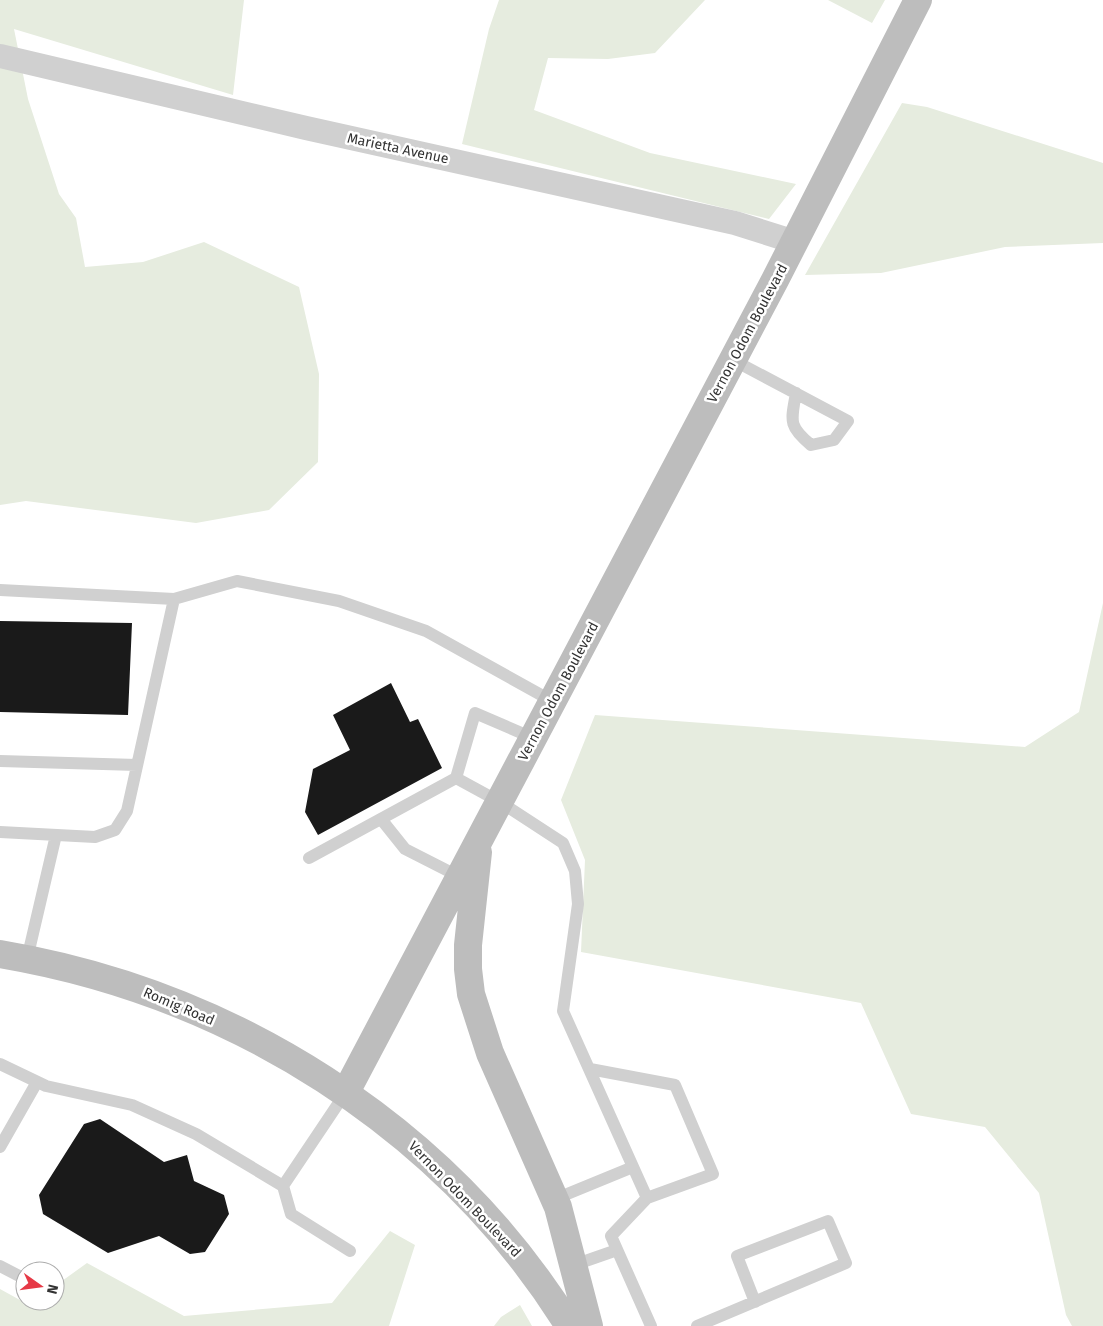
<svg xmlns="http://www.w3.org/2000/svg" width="1103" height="1326" viewBox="0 0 1103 1326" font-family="'Fira Sans',sans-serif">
<rect width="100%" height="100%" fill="#fff"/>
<!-- green -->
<path fill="#e6ecdf" d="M0,0H244L233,95L14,29L28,99L59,194L76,218L85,267L143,262L204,242L299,287L319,374L318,462L269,510L196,523L26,501L0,505Z
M499,0H705L655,53L608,59L548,58L534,110L650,153L796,184L769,219L462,144L489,29Z
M828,0H885L872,23Z
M902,103L927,107L1103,163V243L1005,247L881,273L805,275Z
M1103,603V1326H1072L1066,1315L1039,1193L985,1127L911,1114L861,1003L581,952L585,860L561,800L595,715L1025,747L1079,712Z
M390,1231L415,1245L389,1326H0V1289L29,1305L34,1301H55V1286L87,1263L184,1316L332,1303Z
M520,1305L532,1326H494L501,1317Z"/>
<!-- building -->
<path fill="#1a1a1a" d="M0,621L132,623L128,715L0,712Z
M391,683L410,722L418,719L442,768L318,835L305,812L313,769L350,750L333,715Z
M100,1119L164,1162L187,1155L194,1181L224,1195L229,1214L205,1252L190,1254L159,1236L108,1253L43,1214L39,1195L84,1124Z"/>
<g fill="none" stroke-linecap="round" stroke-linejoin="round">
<!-- lane -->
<path stroke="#d0d0d0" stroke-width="12" d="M733,360L848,421L834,440L811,445C788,426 791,421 796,393
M0,590L174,599
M0,761L137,765
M456,778L500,802L563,843L575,871L578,904L563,1011L647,1198
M381,819L405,849L460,877
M0,832L95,837L115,830L127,811L174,599L237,581L339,601L426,631L552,701
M309,858L456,778L475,713L533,738
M27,959L56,835
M0,1064L46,1086L132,1105L196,1134L283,1186
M590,1069L675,1085L713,1174L647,1198L611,1236L651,1326
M346,1092L283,1186L291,1214L350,1251
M0,1147L37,1082
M555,1199L633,1167
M574,1265L617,1250
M0,1266L23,1278
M697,1326L846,1263L828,1221L737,1256L755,1302"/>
<!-- street -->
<path stroke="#d0d0d0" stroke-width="24" d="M0,56L306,128L735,223L795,242"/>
<!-- secondary -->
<path stroke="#bdbdbd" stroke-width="28" d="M478,852L468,945V969L471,994L490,1053L558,1207L589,1326
M0,954C231,993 444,1125 569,1326
M346,1092L775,280L918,0"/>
</g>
<g text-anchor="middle" stroke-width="5" stroke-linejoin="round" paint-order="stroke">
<!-- street labels -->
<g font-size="14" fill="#333" stroke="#fff">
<text transform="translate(398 148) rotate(12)" y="5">Marietta Avenue</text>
<text transform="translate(747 333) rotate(-62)" y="5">Vernon Odom Boulevard</text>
<text transform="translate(558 691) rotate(-62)" y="5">Vernon Odom Boulevard</text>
<text transform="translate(179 1006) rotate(23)" y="5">Romig Road</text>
<text transform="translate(465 1199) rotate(46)" y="5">Vernon Odom Boulevard</text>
</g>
</g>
<!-- north arrow -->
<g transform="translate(40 1286) rotate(104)"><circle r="24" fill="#ffffff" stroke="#adadad"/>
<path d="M0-4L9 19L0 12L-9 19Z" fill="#e63946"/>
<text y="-8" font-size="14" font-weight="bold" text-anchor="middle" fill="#333333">N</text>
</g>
</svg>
